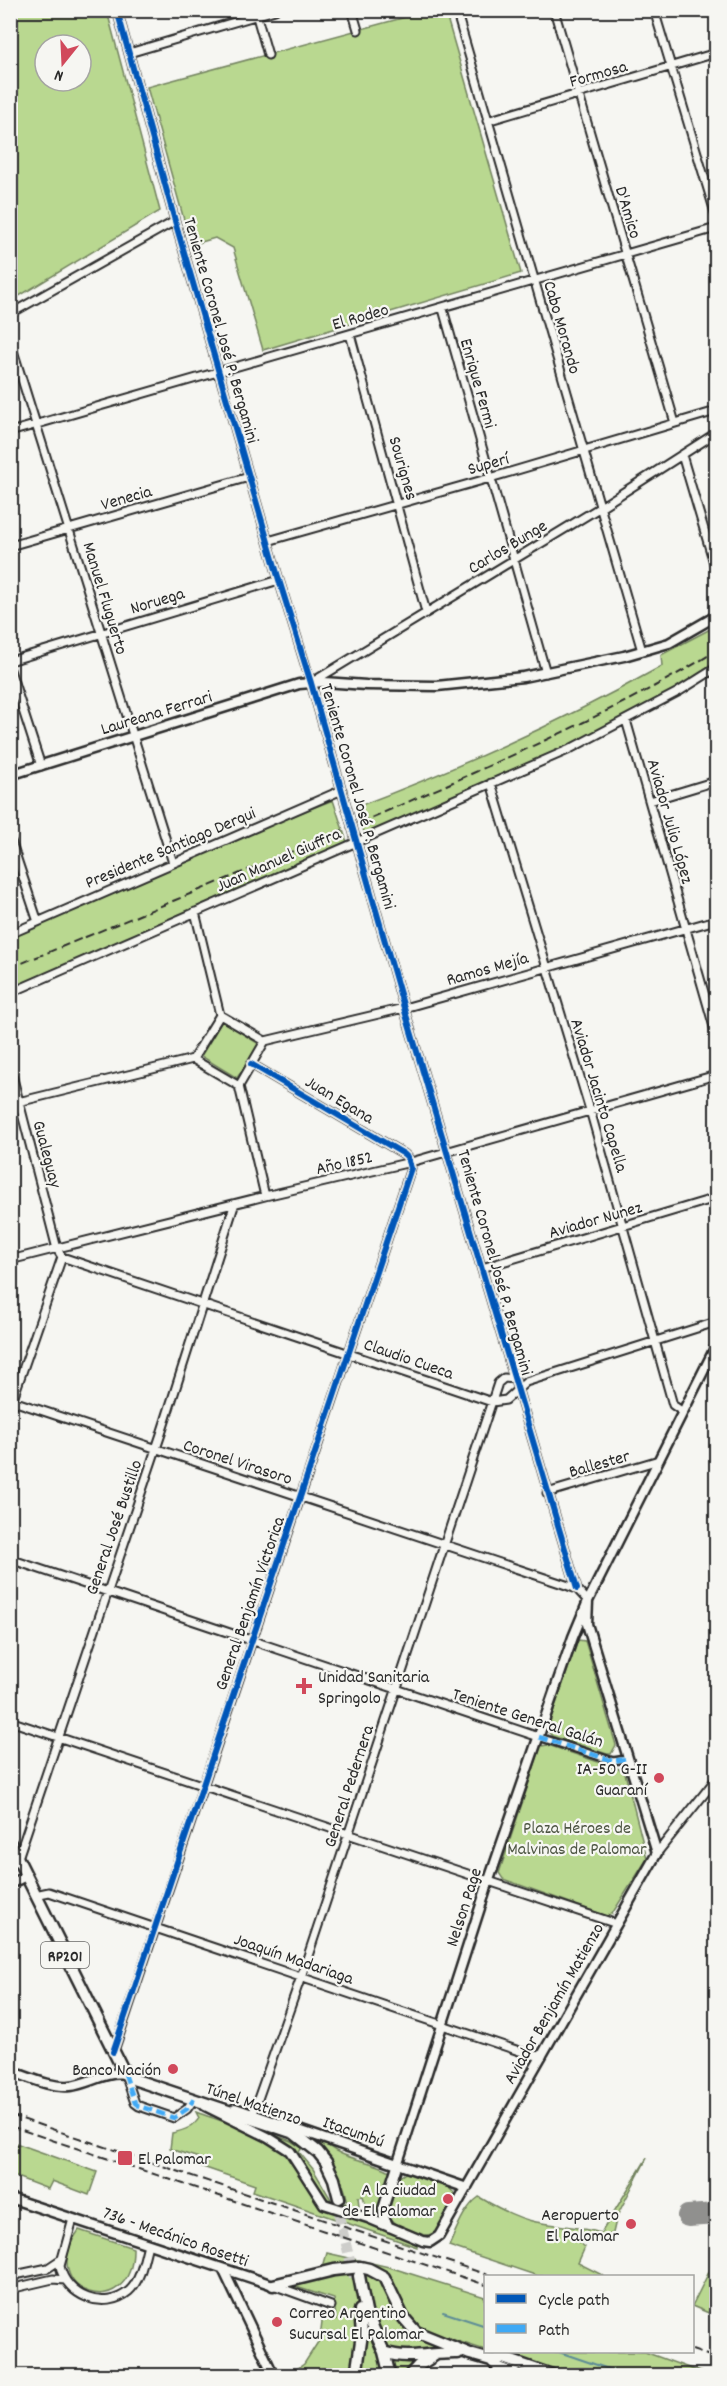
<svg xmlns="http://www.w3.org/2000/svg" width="727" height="2386" viewBox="0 0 727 2386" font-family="Dekko,sans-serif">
<rect width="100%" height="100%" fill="#f6f6f2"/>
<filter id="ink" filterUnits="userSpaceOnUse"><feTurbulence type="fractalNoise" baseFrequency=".0167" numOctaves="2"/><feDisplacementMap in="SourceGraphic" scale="12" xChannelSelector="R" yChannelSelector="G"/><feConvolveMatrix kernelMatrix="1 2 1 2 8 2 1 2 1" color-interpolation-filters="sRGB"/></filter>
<g filter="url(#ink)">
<!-- green -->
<path fill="#b9d890" stroke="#72825e" stroke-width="1.5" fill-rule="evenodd" d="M11,10L107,11L160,211L11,301ZM45,45H81V81H45Z
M428,11H445L521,273L263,350L233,248L215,238L191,245L147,87Z
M716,626V668L568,750L365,835L356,807C462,767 563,721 662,666L661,655Z
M333,800L347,842L11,993L10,934L173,863Z
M222,1021L259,1044L237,1078L201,1056Z
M578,1640L585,1641L586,1644L616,1745L611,1754H607L552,1736L547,1730Z
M548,1745L622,1770L625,1773L647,1859L612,1914L607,1916L503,1879L499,1873L541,1746Z
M196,2112C226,2123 264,2133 289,2155C303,2167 314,2189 324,2204L322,2209L358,2219L418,2243L417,2247L253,2191L255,2185L197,2165L199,2158L170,2149L172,2133C182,2131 194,2127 199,2118Z
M255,2128L291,2141L302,2148L299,2152L313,2169L333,2203H348C342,2171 324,2148 298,2131L323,2139C336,2160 370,2159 390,2171L378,2209L379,2218L368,2212L363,2196L358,2197L359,2206L353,2210L328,2203L291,2149L277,2138Z
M10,2141L97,2172L89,2195L52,2181L48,2189L11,2175Z
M647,2158L617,2216L613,2233L595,2241L582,2233L577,2241L585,2247L578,2263L604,2276H538L449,2246C456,2231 464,2207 479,2197C496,2207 516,2218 536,2222C558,2226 580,2227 601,2233Z
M407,2172L446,2185L454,2193C456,2203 452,2207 447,2215C444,2220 441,2227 437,2231C424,2242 394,2227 388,2214L398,2178Z
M79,2230L133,2248C134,2326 33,2293 79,2230Z
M327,2253L389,2267L485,2297V2350L436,2334V2346L424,2352L405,2375L287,2376L304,2364L320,2339L323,2314L336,2319L334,2299L290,2285L324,2276L323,2267Z
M716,2258V2316L692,2306Z
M491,2352H645L708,2375H566Z"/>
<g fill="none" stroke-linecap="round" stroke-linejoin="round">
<!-- stream -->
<path stroke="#5d8c96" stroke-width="2" d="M443,2312L486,2326
M559,2352L629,2376"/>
<!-- taxiway -->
<path stroke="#90908e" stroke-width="22" d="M688,2216L716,2214"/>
<!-- primary-tunnel -->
<path stroke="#cdcdca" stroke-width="10" stroke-dasharray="10 5" stroke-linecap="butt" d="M335,2199L354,2277"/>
<!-- pedestrian casing -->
<g stroke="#2b2b2b" stroke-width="10">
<path id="pedestrian" d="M539,1737L613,1761L626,1759"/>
</g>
<!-- minor casing -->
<g stroke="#2b2b2b" stroke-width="11">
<path id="minor" d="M117,10L175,221L279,580L311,683L404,1008L577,1589
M255,10L268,55
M352,10L358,30
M456,10L642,651
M554,10L675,423
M654,10L716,216
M129,53L275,10
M487,121L716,53
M443,309L546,673
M10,314L175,221
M350,334L426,612
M10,341L173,863
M10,432L716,228
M682,455L716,570
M268,541L490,478L716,411
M10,546L249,477
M10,661L279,580
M10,670L41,766
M314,681L599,508L716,433
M626,720L716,1034
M491,783L590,1110L673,1405L683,1412
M650,801L716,781
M10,838L38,922
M195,912L220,1015
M10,934L342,790
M10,993L568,750L678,692L716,668
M265,1041L404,1008L716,920
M193,1059L239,1086L265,1041
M193,1059L220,1015L265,1041
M10,1067L57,1249L62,1257L492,1402L506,1400L526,1382L716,1322
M239,1086L265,1196
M10,1104L193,1059
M10,1260L265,1196L411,1162L716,1075
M482,1268L716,1198
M10,1400L566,1585L577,1589L588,1601
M10,1407L62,1257
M547,1493L659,1460
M10,1559L539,1737
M10,1721L617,1924
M657,1853L716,1779
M18,1858L161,1434L234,1206
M35,1895L49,1892L531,2055L542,2056
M114,2051L411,1168L408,1158L404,1154L251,1064
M125,2074L135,2103L139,2106L174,2118L187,2109L194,2099
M253,2113L301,1977L498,1383L504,1378L515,1379
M73,2219L60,2266C66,2296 104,2312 129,2291C141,2280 144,2259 148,2244
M10,2276L48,2268L60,2260
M273,2285L331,2306
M10,2289L53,2279L65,2280"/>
</g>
<!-- tertiary casing -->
<g stroke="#2b2b2b" stroke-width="13">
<path id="tertiary" d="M10,775L299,684L324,682L366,685L437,686L523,677L624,656L669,643L716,616
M10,1884L26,1876
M10,2071C29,2077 50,2088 70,2086C89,2084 105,2071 125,2074
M205,2106L268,2137L290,2151L324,2204L368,2218L423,2241L430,2242L439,2236L657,1853L587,1624L588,1601
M235,2108L467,2188
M10,2198L273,2285
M389,2227L384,2217L383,2209L489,1880L573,1637L588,1601L716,1346
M223,2269L274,2376"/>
</g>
<!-- primary casing -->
<g stroke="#2b2b2b" stroke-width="15">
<path id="primary" d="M10,1843L125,2074L136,2080L294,2133L318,2152L326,2162L334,2179L339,2198
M359,2276L366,2312L384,2352L390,2376
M273,2285L334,2270L360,2267L369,2269L384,2277L403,2317L416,2332L470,2354L491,2360L503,2358L555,2376
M384,2352C409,2361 432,2352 458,2353
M491,2360L499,2368L522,2376
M356,2376L362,2334L360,2310
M409,2376L418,2366L435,2355"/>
</g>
<!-- pedestrian -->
<use href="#pedestrian" stroke="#f6f6f2" stroke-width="5"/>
<!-- minor -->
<use href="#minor" stroke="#f6f6f2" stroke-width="7"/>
<!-- tertiary -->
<use href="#tertiary" stroke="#f6f6f2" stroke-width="8"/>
<!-- primary -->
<use href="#primary" stroke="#f6f6f2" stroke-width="10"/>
<!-- rail -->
<path stroke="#2b2b2b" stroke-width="2" stroke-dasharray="9 4.5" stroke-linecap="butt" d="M10,968C158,907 307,847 453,782C542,742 633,702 716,651
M10,2115L491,2276
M10,2126L486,2285
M692,2350L716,2358"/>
<!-- quiet -->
<path stroke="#3fa9f5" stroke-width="4.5" stroke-dasharray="9 4.5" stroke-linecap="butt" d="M539,1737L613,1761L626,1759
M125,2074L135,2103L139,2106L174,2118L187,2109L194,2099"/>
<!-- cycleway casing -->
<g stroke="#f6f6f2" stroke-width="10">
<path id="cycleway" d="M117,10L175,221L279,580L311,683L404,1008L577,1589
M113,2052L411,1168L408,1158L404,1154L251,1064"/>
</g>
<!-- cycleway -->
<use href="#cycleway" stroke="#0057b8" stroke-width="6"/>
</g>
</g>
<!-- markers -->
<g fill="#d1495b" stroke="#f6f6f2" stroke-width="2">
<path d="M301 1677h6v6h6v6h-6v6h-6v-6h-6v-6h6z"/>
<circle cx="659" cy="1778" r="6"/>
<circle cx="173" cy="2069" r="6"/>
<rect x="117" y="2150" width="16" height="16" rx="3"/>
<circle cx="448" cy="2199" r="6"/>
<circle cx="631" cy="2224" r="6"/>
<circle cx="277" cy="2322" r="6"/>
</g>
<g text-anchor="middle" stroke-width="4.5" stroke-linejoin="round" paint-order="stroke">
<!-- shield labels -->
<rect fill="#f6f6f2" stroke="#686867" stroke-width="1.5" x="41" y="1942" width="48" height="26" rx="4.5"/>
<g font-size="16" font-weight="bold" fill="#2b2b2b">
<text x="65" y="1961">RP201</text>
</g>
<!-- street labels -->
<g font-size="18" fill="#2b2b2b" stroke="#f6f6f2">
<text transform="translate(598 73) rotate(-16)" y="6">Formosa</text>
<text transform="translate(629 212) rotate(73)" y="6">D'Amico</text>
<text transform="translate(360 316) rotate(-16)" y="6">El Rodeo</text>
<text transform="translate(563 327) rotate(74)" y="6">Cabo Morando</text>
<text transform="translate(222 330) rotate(74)" y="6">Teniente Coronel José P. Bergamini</text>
<text transform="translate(479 383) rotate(74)" y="6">Enrique Fermi</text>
<text transform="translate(488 463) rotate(-16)" y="6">Superí</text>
<text transform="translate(404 468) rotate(74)" y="6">Sourignes</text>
<text transform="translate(126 497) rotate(-16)" y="6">Venecia</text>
<text transform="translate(507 546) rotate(-31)" y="6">Carlos Bunge</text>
<text transform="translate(106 598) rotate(73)" y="6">Manuel Fluguerto</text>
<text transform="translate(157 600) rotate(-17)" y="6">Noruega</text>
<text transform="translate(156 712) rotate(-17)" y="6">Laureana Ferrari</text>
<text transform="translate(359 796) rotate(74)" y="6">Teniente Coronel José P. Bergamini</text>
<text transform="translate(671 821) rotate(74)" y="6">Aviador Julio López</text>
<text transform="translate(170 847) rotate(-23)" y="6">Presidente Santiago Derqui</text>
<text transform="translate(278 859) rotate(-24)" y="6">Juan Manuel Giuffra</text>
<text transform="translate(487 968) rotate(-16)" y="6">Ramos Mejía</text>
<text transform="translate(600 1095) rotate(73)" y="6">Aviador Jacinto Capella</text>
<text transform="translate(340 1099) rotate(31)" y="6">Juan Egana</text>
<text transform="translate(48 1154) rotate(75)" y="6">Gualeguay</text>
<text transform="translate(344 1162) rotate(-13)" y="6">Año 1852</text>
<text transform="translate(595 1219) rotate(-16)" y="6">Aviador Nunez</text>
<text transform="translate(496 1262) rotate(74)" y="6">Teniente Coronel José P. Bergamini</text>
<text transform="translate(409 1358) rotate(19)" y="6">Claudio Cueca</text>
<text transform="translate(238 1461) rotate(18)" y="6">Coronel Virasoro</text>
<text transform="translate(599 1463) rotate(-16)" y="6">Ballester</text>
<text transform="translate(113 1527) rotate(-71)" y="6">General José Bustillo</text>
<text transform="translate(249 1603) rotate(-71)" y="6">General Benjamín Victorica</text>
<text transform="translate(528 1717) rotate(18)" y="6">Teniente General Galán</text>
<text transform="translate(348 1786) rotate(-72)" y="6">General Pedernera</text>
<text transform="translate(463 1907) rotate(-72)" y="6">Nelson Page</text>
<text transform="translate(294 1958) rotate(19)" y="6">Joaquín Madariaga</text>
<text transform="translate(553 2003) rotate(-60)" y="6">Aviador Benjamín Matienzo</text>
<text transform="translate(254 2103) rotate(19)" y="6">Túnel Matienzo</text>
<text transform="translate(354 2131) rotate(19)" y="6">Itacumbú</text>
<text transform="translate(176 2236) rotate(19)" y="6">736 - Mecánico Rosetti</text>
</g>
<!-- poi labels -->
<g font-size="18" fill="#2b2b2b" stroke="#f6f6f2" text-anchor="end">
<text x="318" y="1682" text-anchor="start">Unidad Sanitaria<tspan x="318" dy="21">Springolo</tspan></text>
<text x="647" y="1774">IA-50 G-II<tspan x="647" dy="21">Guaraní</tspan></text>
<text x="161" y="2075">Banco Nación</text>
<text x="138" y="2164" text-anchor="start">El Palomar</text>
<text x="436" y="2195">A la ciudad<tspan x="436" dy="21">de El Palomar</tspan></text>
<text x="619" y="2220">Aeropuerto<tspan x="619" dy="21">El Palomar</tspan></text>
<text x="289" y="2318" text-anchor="start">Correo Argentino<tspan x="289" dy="21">Sucursal El Palomar</tspan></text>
</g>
<!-- park labels -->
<g font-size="18" fill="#4e5644" stroke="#f6f6f2">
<text x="577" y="1833">Plaza Héroes de<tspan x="577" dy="21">Malvinas de Palomar</tspan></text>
</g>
</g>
<!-- margin -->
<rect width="727" height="2386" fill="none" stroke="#f6f6f2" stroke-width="36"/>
<rect x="18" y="18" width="691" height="2350" fill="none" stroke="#2b2b2b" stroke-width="2" filter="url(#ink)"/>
<!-- legend -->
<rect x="484" y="2275" width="210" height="78" fill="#f6f6f2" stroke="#a5a5a2" stroke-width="1.5"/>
<rect x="496" y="2294" width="30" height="9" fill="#0057b8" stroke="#a5a5a2" stroke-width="1.5"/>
<text x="538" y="2305" font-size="18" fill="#2b2b2b">Cycle path</text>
<rect x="496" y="2324" width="30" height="9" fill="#3fa9f5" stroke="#a5a5a2" stroke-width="1.5"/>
<text x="538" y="2335" font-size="18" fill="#2b2b2b">Path</text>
<!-- north arrow -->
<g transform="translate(63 63) rotate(198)"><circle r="28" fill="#f6f6f2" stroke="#a5a5a2" stroke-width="1.5"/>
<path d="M0-4.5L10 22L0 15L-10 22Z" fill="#d1495b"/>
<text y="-9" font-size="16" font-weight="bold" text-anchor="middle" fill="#2b2b2b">N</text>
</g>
</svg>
